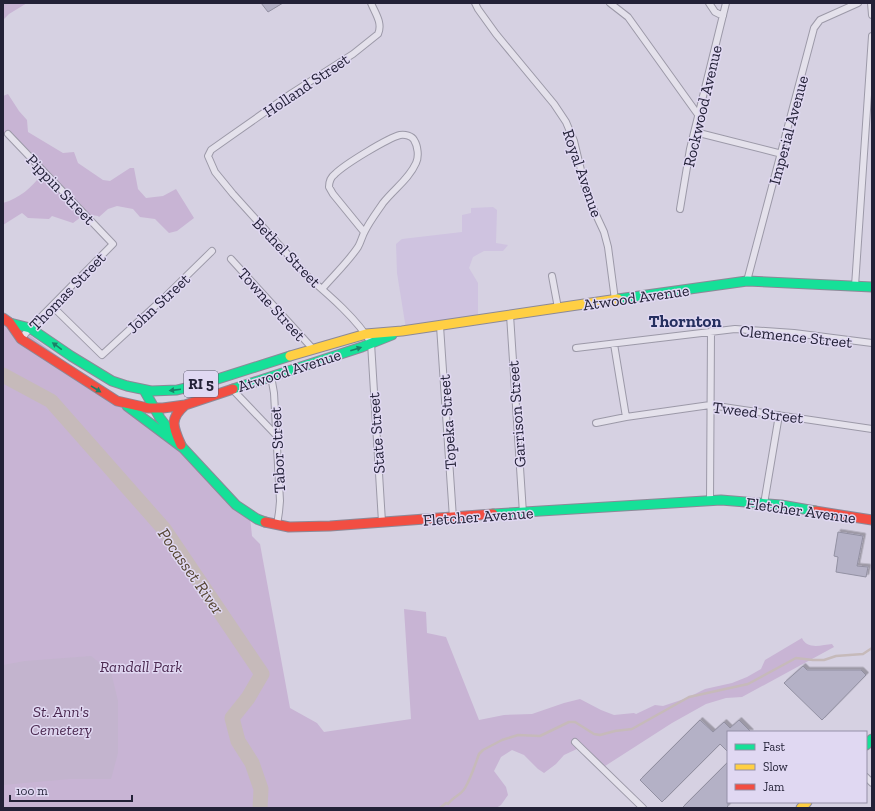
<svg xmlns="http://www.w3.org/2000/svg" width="875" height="811" viewBox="0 0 875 811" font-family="'Zilla Slab',serif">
<defs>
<filter id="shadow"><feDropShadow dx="2.5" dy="-2.5" stdDeviation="0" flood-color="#0004"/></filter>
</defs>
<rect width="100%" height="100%" fill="#d6d1e2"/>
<!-- farmland -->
<path fill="#cfc3e0" d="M493,207L497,210L496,243L508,245L503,251H484L473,257L469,268L478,283V317L406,329L397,273L396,244L402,239L462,232V215L471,213V208Z"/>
<!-- green -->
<path fill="#c8b4d4" d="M3,3H27L9,14L3,20Z
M8,94L19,111L27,120L28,132L63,153L74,152L78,163L103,180L110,181L130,168H134L138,189L146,198L163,196L176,189L194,218L177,231L169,233L155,219L140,217L133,209L117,206L108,209L99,217L98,216L85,214L73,223L52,216L49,219L28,218L22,213L3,225V203C20,198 31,188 42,174V171L3,134V96Z
M3,315L59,357L64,363L161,432L250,517L252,536L260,544L290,708L317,723L324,732L411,719L404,609L426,612L427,633L446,637L479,720L504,715L532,714L564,703L580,699L601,710L614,715L634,713L636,714L655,705L663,706L687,698L705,689L732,683L747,677L761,669L765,660L802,638C807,650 822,645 832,644L834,647L742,697L726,698L706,704L672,723L602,768L579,748L564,755L556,764L544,773L538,769L524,755L512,750L501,757L494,771L506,787L508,795L501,805L496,808H3Z"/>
<!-- cemetery -->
<path fill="#c3b4ce" d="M91,656L111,672L118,701V753L111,779H70L3,785V665L25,661Z"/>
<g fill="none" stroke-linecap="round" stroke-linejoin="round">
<!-- stream -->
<path stroke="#c6baba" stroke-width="2.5" d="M440,808L446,803L448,804C453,797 461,795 465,788C471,778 475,765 479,754L483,750L502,740L518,735L540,736L569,722H575L594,734L600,735L615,731L632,729L689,697L748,684L796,658L813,660H824L836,656L863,654L872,648"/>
<!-- river -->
<path stroke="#c6baba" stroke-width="15" d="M3,375L51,401L164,529L262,674L248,698L232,718L238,741L252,763L261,789L260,808"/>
</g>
<!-- building -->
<path fill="#b4b1c6" stroke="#9290a2" filter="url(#shadow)" d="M261,3H283L268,12Z
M838,532L863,536L857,566L868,567L866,577L836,572L838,557L834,556Z
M803,666L807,670H861L866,675L822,720L784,683Z
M700,720L713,732L724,722L730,728L739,720L751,732H728V752L720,744L662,802L640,780Z
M728,762V806L726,808H682Z"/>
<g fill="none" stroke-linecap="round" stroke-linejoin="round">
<!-- street casing -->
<g stroke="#9c99a8" stroke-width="8">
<path id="street" d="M371,3C375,13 383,23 378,34L353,54L292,93L228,138L211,150L208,156L215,172L233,194L309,278C329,295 358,320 371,343L382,522
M475,3L478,9L496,34L554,104L566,122L574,141L586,191L591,204L604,232L608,247L615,300
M610,3L628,17L699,116
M709,3L715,12L723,16
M871,3L872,15
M695,132L782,154
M8,134L113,244L30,328L21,339
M680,209L690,149L726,3
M231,259L313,349
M552,276L558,308
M747,281L814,28L820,20L858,3
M855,286L872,36
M322,289C334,275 348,262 358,247C361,242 362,236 365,231C370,221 377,212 383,203C394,189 409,179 416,163C419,157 418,146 414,140C412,136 405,134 400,135C388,138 345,164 335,174C331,177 329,182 329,187L333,194L364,232
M52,306L102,355L165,297L212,251
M510,315L523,513
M440,326L453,518
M614,344L626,417
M576,348L735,329L794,333L872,343
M271,376L274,393L280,501L279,512L277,525
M232,389L276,435
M596,423L626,417L710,405L872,429
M710,501L711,331
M764,504L779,415
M575,742L643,808
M866,777L872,783"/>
</g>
<!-- fast casing -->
<g stroke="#8c8998" stroke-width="11">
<path id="fast" d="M618,299L747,281L872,287
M10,323L30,328L71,356L112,381L127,386L151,391L177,390L205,383L290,356
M233,389L362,347L392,335
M144,390L160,418L183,448L236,505L257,519L265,522
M127,406L183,448
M493,514L721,500L781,505L815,511
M866,745L872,739"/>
</g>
<!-- slow casing -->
<g stroke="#8c8998" stroke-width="11">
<path id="slow" d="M290,356L366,334L402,331L618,299
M801,808L807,802"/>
</g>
<!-- jam casing -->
<g stroke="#8c8998" stroke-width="11">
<path id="jam" d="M3,318L10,323L21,339L117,401L148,408H163L185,405L233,389
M181,445C173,427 169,419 185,405
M815,511L872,520
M265,522L289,527L330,526L493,514"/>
</g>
<!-- street -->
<use href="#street" stroke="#e4e1eb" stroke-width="6"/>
<!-- fast -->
<use href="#fast" stroke="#16e098" stroke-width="9"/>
<!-- slow -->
<use href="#slow" stroke="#ffcf43" stroke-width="9"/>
<!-- jam -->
<use href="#jam" stroke="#f24e42" stroke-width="9"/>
</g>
<!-- one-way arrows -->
<defs><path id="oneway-solid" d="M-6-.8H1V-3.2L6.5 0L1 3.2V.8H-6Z"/></defs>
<g fill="#1c8068">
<use href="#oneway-solid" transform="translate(57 346) rotate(-144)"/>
<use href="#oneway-solid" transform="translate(356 349) rotate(-18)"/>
<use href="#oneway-solid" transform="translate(96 389) rotate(32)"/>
<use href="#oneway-solid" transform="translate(175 390) rotate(173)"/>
</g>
<g text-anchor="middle" stroke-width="3" stroke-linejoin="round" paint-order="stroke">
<!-- shield labels -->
<rect fill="#e0d8f2" stroke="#5c586f" stroke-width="1" x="184" y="371" width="34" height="26" rx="3"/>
<g font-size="15" font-weight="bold" fill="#232137">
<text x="201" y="389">RI 5</text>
</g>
<!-- street labels -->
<g font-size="16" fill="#232137" stroke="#e0d8f2">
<text transform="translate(306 85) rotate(-34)" y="6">Holland Street</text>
<text transform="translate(702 106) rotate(-77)" y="6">Rockwood Avenue</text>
<text transform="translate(788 130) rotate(-75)" y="6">Imperial Avenue</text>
<text transform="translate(583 173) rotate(71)" y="6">Royal Avenue</text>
<text transform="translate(61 189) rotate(46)" y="6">Pippin Street</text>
<text transform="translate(287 252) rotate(46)" y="6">Bethel Street</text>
<text transform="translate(67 291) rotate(-46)" y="6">Thomas Street</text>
<text transform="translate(636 297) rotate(-8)" y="6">Atwood Avenue</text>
<text transform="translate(158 303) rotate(-43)" y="6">John Street</text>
<text transform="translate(272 304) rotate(48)" y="6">Towne Street</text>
<text transform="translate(796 336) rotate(6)" y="6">Clemence Street</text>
<text transform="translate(289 370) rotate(-18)" y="6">Atwood Avenue</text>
<text transform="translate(758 412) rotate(7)" y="6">Tweed Street</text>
<text transform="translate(516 414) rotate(-94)" y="6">Garrison Street</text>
<text transform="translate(447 422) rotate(-94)" y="6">Topeka Street</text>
<text transform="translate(376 433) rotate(-94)" y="6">State Street</text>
<text transform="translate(277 450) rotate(-93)" y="6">Tabor Street</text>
<text transform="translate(801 510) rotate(8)" y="6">Fletcher Avenue</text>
<text transform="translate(478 516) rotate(-4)" y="6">Fletcher Avenue</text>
</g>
<!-- park labels -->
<g font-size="16" font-style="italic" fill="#4c2a51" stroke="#e0d8f2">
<text x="141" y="672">Randall Park</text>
<text x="61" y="717">St. Ann's<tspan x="61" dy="18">Cemetery</tspan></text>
</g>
<!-- neighbourhood labels -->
<g font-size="17" font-weight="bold" fill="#252f5f" stroke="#e0d8f2">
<text x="685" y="327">Thornton</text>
</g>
<!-- water labels -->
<g font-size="17" font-style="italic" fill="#554532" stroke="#e0d8f2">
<text transform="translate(191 571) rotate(55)" y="6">Pocasset River</text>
</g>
</g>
<!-- border -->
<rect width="875" height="811" fill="none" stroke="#232137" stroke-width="8"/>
<!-- legend -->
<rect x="727" y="731" width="140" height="72" fill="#e0d8f2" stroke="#948fa7"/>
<rect x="735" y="744" width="20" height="6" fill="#16e098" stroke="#948fa7"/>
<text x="763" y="751" font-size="12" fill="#232137">Fast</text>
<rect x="735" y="764" width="20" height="6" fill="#ffcf43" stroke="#948fa7"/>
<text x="763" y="771" font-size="12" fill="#232137">Slow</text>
<rect x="735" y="784" width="20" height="6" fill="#f24e42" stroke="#948fa7"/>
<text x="763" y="791" font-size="12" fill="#232137">Jam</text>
<!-- scale -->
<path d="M10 795v6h122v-6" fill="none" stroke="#232137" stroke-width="2"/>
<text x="16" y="795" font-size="12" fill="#232137" stroke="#e0d8f2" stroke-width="3" paint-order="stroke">100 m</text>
</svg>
